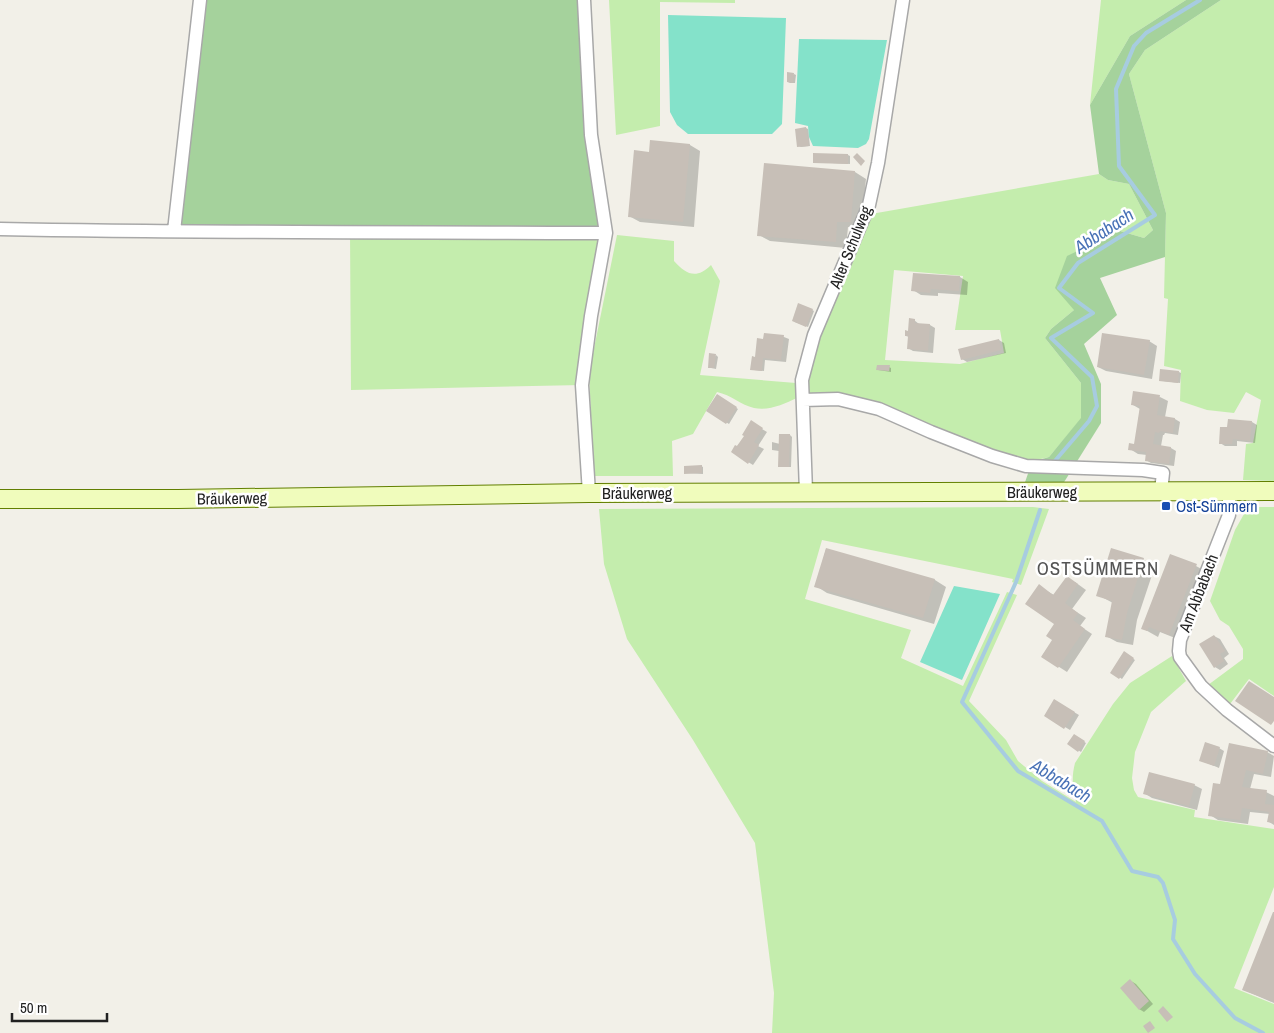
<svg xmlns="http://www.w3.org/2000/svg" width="1274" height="1033" viewBox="0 0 1274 1033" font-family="'Archivo Narrow',sans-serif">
<rect width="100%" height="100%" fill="#f2f0e8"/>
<!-- grass -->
<path fill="#c4edad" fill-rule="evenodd" d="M609,0H735V3L660,2V126L616,135Z
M1101,0H1186L1130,36L1090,105Z
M1221,0H1274V481L1243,480L1246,444L1253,443L1261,400L1246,392L1234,413L1207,410L1180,401L1181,370L1164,366L1168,299L1164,298L1166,213L1129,74L1145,50Z
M1099,174L1108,180L1129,184L1153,230L1144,238L1120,231L1074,310L1051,329L1045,338L1081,383V419L1049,457L1025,463L930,427L806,395V379L817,335L871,214ZM894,270L963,276L955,330H1000L1004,353L960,364L885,360Z
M350,231L606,233L582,385L351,390Z
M617,235L674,241V261C686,274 696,280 711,265L720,281L700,375L796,383L797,398C784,404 769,411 754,408C741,405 731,395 717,392L693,434L672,441L673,476H594L589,373Z
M1033,507L1049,509L1021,585L1012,582L1013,579L822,540L805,599L911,630L901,658L963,686L1007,592L1017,595L969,701L1006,740L1018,761L1042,781L1076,802C1073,787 1071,779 1075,763L1113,704L1130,683L1172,656L1186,681L1151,712L1135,752L1132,778L1134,790L1138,797L1195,810L1194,817L1274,829V887L1234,988L1274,1004V1033H772L774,993L755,843L693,740L627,639L604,564L599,509Z
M1248,507H1274V696L1249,679L1230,704L1208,685L1243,659V649L1229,626L1220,620L1210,601L1235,530Z"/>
<!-- forest -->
<path fill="#a5d29c" d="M200,0H584L606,233L174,231Z
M1186,0H1221L1145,50L1129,74L1166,213L1165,257L1100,278L1117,315L1084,344L1101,384V423L1061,487L1023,488L1032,462L1049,457L1081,418V383L1045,338L1051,329L1074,310L1055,288L1067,256L1120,231L1144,238L1153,230L1129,184L1108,180L1099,174L1090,105L1130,36Z"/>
<!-- pitch -->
<path fill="#84e2ca" d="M668,15L786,18L782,124L772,134H688L677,125L670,112Z
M799,39L887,40L869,139L866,144L858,148L813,146L809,137L808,126L795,123Z
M954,586L1000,594L962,680L920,662Z"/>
<!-- shadow -->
<path fill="#0003" d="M794,74L796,75L795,83H790L788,82Z
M806,128L808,129L810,146L801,147L799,146Z
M690,145L700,151L694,227L640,222L629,216L650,153Z
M848,155L850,156V164L814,162Z
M855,172L866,179L861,228L848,227L846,248L770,241L759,235Z
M960,277L968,282L967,295L938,293V296L921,295L913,290Z
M812,310L814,311L808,327L795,322Z
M914,320L919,324L930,325L935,328L933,353L913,351L908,348L909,337L906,336Z
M765,334L784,337L789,339L786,362L765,360L764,371L754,370Z
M999,340L1004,343L1006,353L967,362L962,359Z
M1149,341L1157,346L1152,379L1106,371L1098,367Z
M716,355L718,357L716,369L711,368L709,367Z
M889,367L891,368V372L878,370Z
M1179,372L1181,373L1180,383L1163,381Z
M717,396L738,409L729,424L708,411Z
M1160,397L1168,401L1165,417L1175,419L1180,422L1178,435L1165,433L1164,435H1163L1161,446L1171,448L1176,451L1174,466L1151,463L1146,460L1147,455L1138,454L1130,449L1135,445L1140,409L1133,405Z
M751,422L767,432L758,446L764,449L753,465L732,452L746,436Z
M1252,422L1257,425L1255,443L1237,441V446H1225L1220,443Z
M790,435L792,437L791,467H781L779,466V451L772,450V442L780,444Z
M701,466L703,467V474L685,473Z
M826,549L935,580L946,587L934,624L827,593L816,586Z
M1112,550L1144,560L1155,566L1137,620L1133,645L1117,642L1106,636L1113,603L1098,595Z
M1171,556L1196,566L1207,572L1180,640L1160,632L1158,637L1142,628Z
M1075,582L1086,590L1072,609L1086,618L1080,626L1092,634L1067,672L1042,656L1054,640L1055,624L1047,591L1054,595Z
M1214,636L1220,639L1229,654L1224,658L1228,664L1220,670L1215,667Z
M1124,653L1135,660L1122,679L1112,672Z
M1055,701L1079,715L1070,730L1045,715Z
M1074,736L1086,743L1081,752L1069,744Z
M1219,748L1224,751L1219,768L1200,760Z
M1267,752L1274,756L1271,777L1254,774L1250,789L1266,792L1274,796V825L1269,822L1270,814L1250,812L1248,824L1218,820L1210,815L1221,785Z
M1194,785L1202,789L1197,810L1152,798L1144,793Z
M1274,914V1003L1244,990Z
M1131,981L1136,984L1153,1004L1144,1012L1139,1009Z"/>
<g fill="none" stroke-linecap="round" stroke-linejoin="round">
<!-- stream -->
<path stroke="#a7cce0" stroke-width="4" d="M1054,462L1089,421L1097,406L1092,377L1051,338L1093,313L1059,288L1078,263L1155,215L1119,166L1116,89L1134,46L1146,33L1200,0
M1040,510L1016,582L962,702L1018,771L1102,821L1132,871L1158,877L1163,883L1175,920L1173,939L1195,974L1235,1018L1263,1033"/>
</g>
<!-- building -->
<path fill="#c7bfb7" d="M787,72L794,73L793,83L787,82Z
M806,127L809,146L797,147L795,129Z
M650,140L690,144L683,222L628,217L634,150L649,152Z
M813,153L848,154V164L813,163Z
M857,153L865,161L861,166L853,157Z
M764,163L855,171L851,222H837L836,242L757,236Z
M913,273L960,276L959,291L931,289L930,293L911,291Z
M798,303L813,309L806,327L792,321Z
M909,318L915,319V323L930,324L928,351L907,349L908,336H905V330L908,331Z
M764,333L784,335L781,360L763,358L762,371L750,370L752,356L755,357L757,338L763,339Z
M1102,333L1150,340L1144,375L1097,367Z
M999,339L1001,350L961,360L958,349Z
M709,353L716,354L714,368H708Z
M877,365H890L889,371L876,370Z
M1160,369L1179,371L1178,383L1159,381Z
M1133,391L1160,395L1157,415L1175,418L1173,433L1160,431L1159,433L1155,432L1153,444L1171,447L1169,464L1145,461L1146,452L1128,450L1129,443L1134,444L1140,406L1131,405Z
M717,394L737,407L726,424L706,411Z
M1228,419L1252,421L1250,441L1233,439L1232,444H1219L1220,427H1227Z
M751,420L763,428L754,442L759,445L748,464L731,452L735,445L737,446L744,436L742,435Z
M779,434H790L789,467H778Z
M702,465V473L684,474V466Z
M826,548L935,579L923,618L814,587Z
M1111,548L1144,558L1127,613L1122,640L1105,637L1112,601L1096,596Z
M1170,554L1197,564L1169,635L1149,627L1147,631L1141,629Z
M1067,576L1078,584L1065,603L1078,613L1073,620L1085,629L1058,668L1041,657L1052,640L1046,636L1054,624L1025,604L1039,584L1053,595Z
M1214,635L1225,651L1220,654L1224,661L1214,668L1199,644Z
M1124,651L1134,658L1119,679L1110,673Z
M1249,681L1274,697V721L1271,725L1235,701Z
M1054,699L1075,712L1064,729L1044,716Z
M1074,734L1085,741L1078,752L1067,744Z
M1205,742L1220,747L1214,766L1199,761Z
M1229,743L1268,751L1263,774L1246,770L1242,787L1267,790L1265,804L1274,805V823L1267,822L1269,812L1242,808L1240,820L1208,816L1213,783L1220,784Z
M1149,772L1195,784L1189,806L1143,794Z
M1273,912H1274V1002L1242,990Z
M1130,979L1149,1001L1139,1010L1120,988Z
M1163,1006L1173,1017L1167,1022L1158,1011Z
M1150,1021L1155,1028L1148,1033L1143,1026Z"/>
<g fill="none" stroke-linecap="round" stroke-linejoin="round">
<!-- minor casing -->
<g stroke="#a8a8a8" stroke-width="15">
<path id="minor" d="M0,229C202,233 404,232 606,233L591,135L584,0
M174,231L200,0
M803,400L838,399L879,409L931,432L992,456L1026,466L1143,470L1163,473L1161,491
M1229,491V515L1180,640L1179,651L1180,657L1201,686L1227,710L1274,746
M806,492L802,380L814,335L869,205L878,163L903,0
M589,493L582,385L591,316L606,233"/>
</g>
<!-- secondary casing -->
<g stroke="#627f01" stroke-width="20">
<path id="secondary" d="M0,499H178L589,493L1274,491"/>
</g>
<!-- minor -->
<use href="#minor" stroke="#fff" stroke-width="12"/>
<!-- secondary -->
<use href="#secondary" stroke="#f0fcbc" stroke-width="18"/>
</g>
<!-- markers -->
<rect fill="#1a4fb4" stroke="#fff" stroke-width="2" x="1161" y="501" width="10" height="10" rx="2.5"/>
<g text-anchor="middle" stroke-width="5" stroke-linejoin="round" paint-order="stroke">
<!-- street labels -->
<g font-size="16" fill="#212121" stroke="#fff">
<text transform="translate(850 247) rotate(-68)" y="6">Alter Schulweg</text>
<text x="1042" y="498">Bräukerweg</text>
<text x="637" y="499">Bräukerweg</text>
<text transform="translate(232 498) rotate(-1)" y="6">Bräukerweg</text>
<text transform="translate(1198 593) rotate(-69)" y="6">Am Abbabach</text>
</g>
<!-- transit labels -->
<g font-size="16" fill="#164399" stroke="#fff" text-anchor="start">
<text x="1176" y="512">Ost-Sümmern</text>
</g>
<!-- water labels -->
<g font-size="18" font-style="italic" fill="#4972b6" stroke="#fff">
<text transform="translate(1104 231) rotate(-33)" y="6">Abbabach</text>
<text transform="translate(1061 781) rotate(31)" y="6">Abbabach</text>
</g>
<!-- quarter labels -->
<g font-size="19" letter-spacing="1" fill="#545454" stroke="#fff">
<text x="1098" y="575">OSTSÜMMERN</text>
</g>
</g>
<!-- scale -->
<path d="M12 1013v8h95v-8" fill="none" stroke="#212121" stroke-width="2.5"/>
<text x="20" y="1013" font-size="15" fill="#212121" stroke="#ffffff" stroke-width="4" paint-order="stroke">50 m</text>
</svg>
